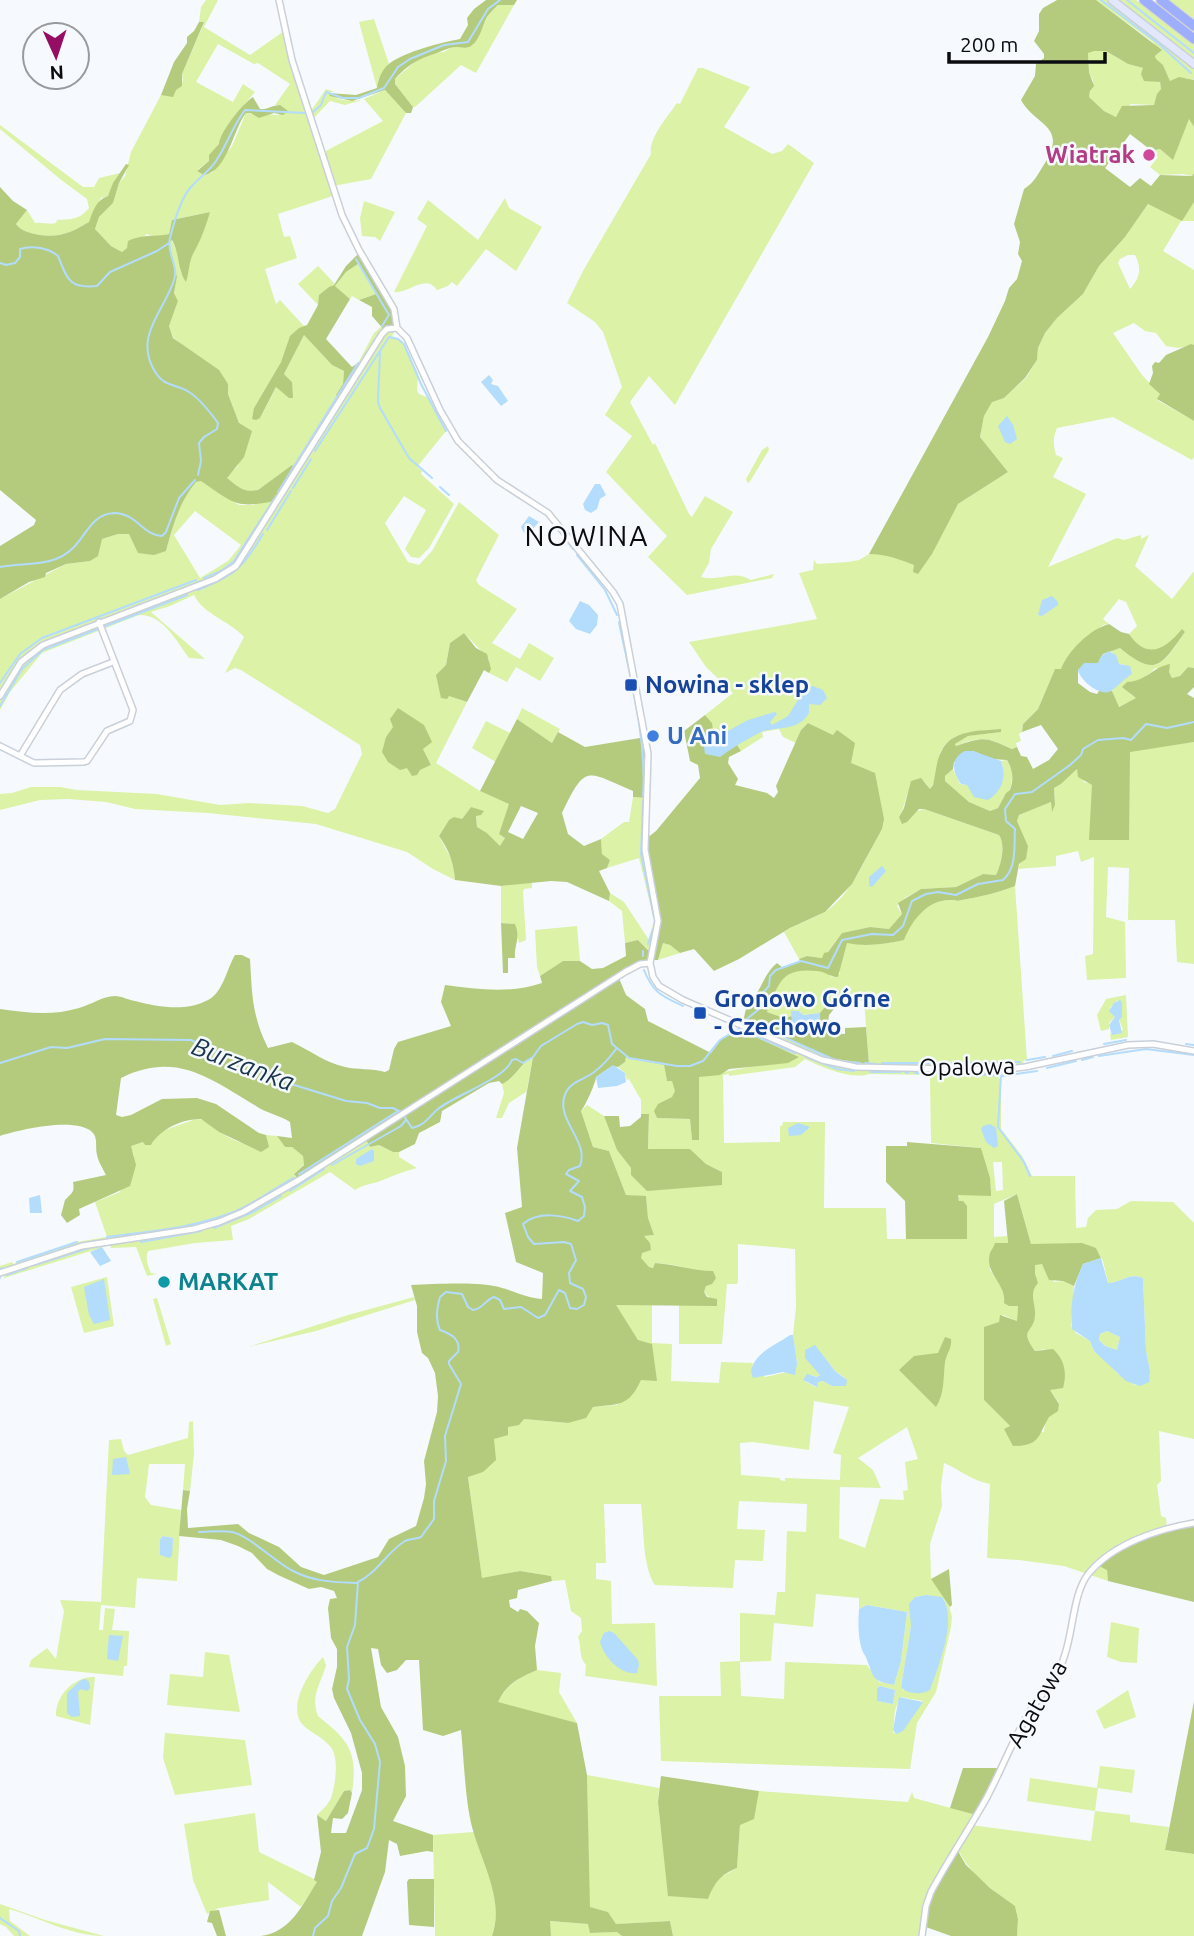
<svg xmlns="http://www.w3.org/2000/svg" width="1194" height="1936" viewBox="0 0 1194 1936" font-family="Ubuntu,sans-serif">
<rect width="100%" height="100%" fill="#f6fafe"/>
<!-- green -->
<path fill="#dbf2a7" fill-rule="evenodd" d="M206,0H218L204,27L250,55L284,31L308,110L313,108L326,89L335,92H330C336,102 352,101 362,100L345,105L330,101L312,120L322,153L383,121L364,99L385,90L406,113L371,179L333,186L336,195L278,214L284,237L290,236L297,258L265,269L276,304L280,300L304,326L290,337L281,362L254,408L260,418L277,386L282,392L292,382L284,374L304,335L332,365L344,371L343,384L336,395L363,366L358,363L374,333L382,326L397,328L392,336L404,344L418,374L417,390L419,394L429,398L446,431L417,467L422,471L421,474L454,504L429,548L419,558L411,557L405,549L426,510L404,496L385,523L408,562L419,565L432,551L459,502L499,535L476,580L479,585L517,609L492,643L520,659L529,643L554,658L540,681L516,667L507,682L489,673V659L464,633L450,643L446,665L437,681C443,694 453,698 467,702L436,763L480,791L510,804L499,834L505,838L500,847L487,833L477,827L476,815L471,807L462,819L449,820L439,836L454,864L455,880L433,869L407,852L316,824L208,813L135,809L106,802L68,799L40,800L0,810V794L12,793L31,787H60L77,790L157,794L220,805L249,803L302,806L328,813L335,809L362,754L360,745L241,670L235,668L225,673L244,637C230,621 204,615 194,595L170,606L151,612L205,659L189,658C177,642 163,614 139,615L42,653L10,692L0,710V599L66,564L90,561L102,539L118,534H129L135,544L166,551C173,525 179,503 196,482L201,481L239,505H254L292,465L258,490C245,493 235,487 226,477L238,466L239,423L228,394V384L173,337L169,326L178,301L174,293L177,277L169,242L171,239L179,256L181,274L192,255L210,212L172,220L169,234L154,237L147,234L122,252L111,246L95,229L99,217L113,203L119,183L125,176L131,152L161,95H170L183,81L182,74L201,30L203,23L199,22L201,7ZM218,44L254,64L258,63L290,84L275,105H280L279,115L246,113L232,146L212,173L197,170L209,161L236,114L255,92L243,84L233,102L196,82ZM195,511L241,545L228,561L200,578L174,535ZM393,727L425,746L423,749L431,765L420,770L386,737Z
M1096,0H1136L1194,45V80L1185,78L1170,81L1163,65L1156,60L1155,56L1159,53L1153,42Z
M1169,0H1194V19Z
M506,4L514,5L476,73L461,65L415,107H413L395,84V79L417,60L431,53L444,52L452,47L473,45L488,16L498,5Z
M374,19L389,64L378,80L377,88L359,22Z
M1094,50L1106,51L1128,64L1143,68L1152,81L1160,82L1161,89L1154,105L1131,104L1116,117L1104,111L1089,97L1093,80L1089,72L1088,53Z
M698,68H703L750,87L724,127L772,154L782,151L788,144L814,163L675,405L649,376L630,402L653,445L655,443L689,514L692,517L705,496L733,512L711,549L709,563L701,577C718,582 734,569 751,580L774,574L772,578L687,595L648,557L667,536L606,472L632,436L605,415L622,387L603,332L595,322L567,303L583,271L651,154C648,139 668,116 677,103L680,104Z
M1189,118L1194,127V173L1192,176L1183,174L1160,175L1150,167L1158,157L1152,152L1160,149L1173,159Z
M0,125L83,187H94L99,178L120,173L108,196L101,198L89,222C80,227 72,232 63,234C51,238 23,235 16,224L27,210L35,223C42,222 50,225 56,223L57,220C72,219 79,220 89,208L87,199L60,179L0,129Z
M505,198L509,208L542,227L516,271L486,249L457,286L452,282L448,286L437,290C425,273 409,294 394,292L427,226L417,219L428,200L478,240Z
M364,201L395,212L380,241L375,237L362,236L360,218Z
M1194,202V221H1181L1163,251L1194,270V345L1178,348L1166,346L1156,333L1145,331L1134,323L1113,333L1142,375L1161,395L1157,400L1194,421V457L1192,460L1113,417L1057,428C1053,437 1053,445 1056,455L1063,458L1053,477L1086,494L1048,567L1117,538L1124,540L1141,535V539L1149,535L1135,566L1172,599L1194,571V668L1188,667L1180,676L1172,678L1169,672L1155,668C1146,678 1137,682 1130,694L1137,698L1118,707L1112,691L1120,681L1126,665L1119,664L1112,652L1109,651L1120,648C1156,678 1162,666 1185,632L1182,630C1165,651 1147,660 1129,634L1137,626L1126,602L1119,599L1103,619L1109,624L1103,625C1087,638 1069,649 1061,669H1055L1038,709L1023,724L1022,732L1019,734L1021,741L1016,743L1017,747L1013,749C987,738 983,735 956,746L955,744L968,736L1000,732V729C979,731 945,730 939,757C937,768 937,780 930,789L924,781C901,791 910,797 899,817L924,809L999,835C1006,846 1001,864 996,875L983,874L956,887L921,889L905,898L897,906L902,914L889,929L870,927L842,933L823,958L807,956L799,959L784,932C796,924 810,920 823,913C851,897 866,856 882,829L851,763L833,735L808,723L801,730L796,743L783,737L779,729L762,732L763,737L741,751L737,746L711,757L712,723L705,715L733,693L706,667L689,642L817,619L799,573L813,570L814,560L817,564L848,562L859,560L869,554H886L915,565L945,525L958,504L1008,472L980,437L984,416L992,401L1004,398L1026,378L1037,360L1038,348L1045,333L1057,318L1083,294L1099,266L1125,237L1148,204L1181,220ZM1128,255H1135C1142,268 1140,278 1130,289L1118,263L1120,259Z
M358,264L376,294L359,300L352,296L350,299L335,286L346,272Z
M318,266L335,284C329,288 318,295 318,305L298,284Z
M768,446L769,450L749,483L747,482L746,479L762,450Z
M522,708L560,729L552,743L517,719Z
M486,721L510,733L496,762L472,748Z
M1194,742V964L1177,962L1175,920H1128L1129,868L1108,867L1106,917L1125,922L1126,978L1087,980L1085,956L1093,954L1094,857L1081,862L1078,851L1056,856V866L1018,869L1028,846L1017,821L1019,815L1051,802L1052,811L1055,805L1054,788L1061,784L1077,769L1084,782L1092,784L1130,751Z
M1007,760L1013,774L1010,790L1006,793L998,808L990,811L969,802L945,781V776L953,769L960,784L967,785L1003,766L1001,761Z
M633,797L647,798L645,834L657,913L651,952L638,940L625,943L622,911L609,901L610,893L624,902L649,940L654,920L639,858L607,868L610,860L602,854L601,839L624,822H629Z
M532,882V888L524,889L523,892L526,940L519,943L515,924L501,923V886Z
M1015,886L1027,1060L1023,1061L1025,1067L999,1070L998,1078L1001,1079V1129L1022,1156L1032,1176H1075L1076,1228L1086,1227L1088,1218L1096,1210L1117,1209L1131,1201L1173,1202L1194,1223V1439L1159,1431L1161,1481L1157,1485L1161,1516L1166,1518L1167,1529L1098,1565L1107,1569L1108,1581L1064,1566L1019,1560L987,1558L990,1484C973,1481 960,1470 944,1463L941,1487L942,1506L930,1544L931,1579L948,1601L952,1617L951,1627L936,1692L917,1723L910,1769L661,1761L659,1696H721L720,1662L740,1661V1613L775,1615L777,1592H785L787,1531L806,1532L807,1504L739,1501L737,1529L765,1530L763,1561L735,1560L733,1588L655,1585C642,1566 644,1527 641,1504H604L606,1563H596V1579L611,1581L612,1624L655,1623L657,1686L585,1676L586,1665C578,1657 582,1646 578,1637L582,1631L581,1618L571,1611L565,1580L552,1581L551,1576L520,1571L482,1579L468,1476L483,1472L494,1439L507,1427L524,1419L568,1423L593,1407L617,1405L638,1340L615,1305H652V1343L672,1344L671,1381L719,1383L721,1362L754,1363L752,1365L765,1377L787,1372L797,1363L793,1335L796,1307L795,1249L738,1244V1281L737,1284H727L722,1344H679V1305H717L704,1292L706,1286C689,1266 681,1265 655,1263L653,1268L649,1267L640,1258L644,1236L654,1235L648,1218L646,1197L626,1195L609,1151L593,1147L581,1111L587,1105L604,1116L617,1150L631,1168L722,1172L706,1164L690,1149L648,1150L649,1115L641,1114V1100L629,1079L627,1080L625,1073L618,1067L625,1062L626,1056L664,1065L667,1081L672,1080L676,1091L672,1097L655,1111L657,1118L690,1119L692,1140L699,1120V1077L799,1057L742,1032L738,1029L743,1022L757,1025L830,1058L869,1063L864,1001L829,1002L820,1013L802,1015L800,1011L791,1012L792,1016L784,1018L767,1012C771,1003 773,988 780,981C791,968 820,966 832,977L840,974L839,968L847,942C866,947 885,944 903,940C912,920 927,899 951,900C961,900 951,902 962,900C980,897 997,893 1015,886ZM805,1059C823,1068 852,1080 869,1074L930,1075L931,1143L981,1148L991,1189L958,1195L967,1239H887L886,1208H824L825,1122H783L782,1126H780V1142L724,1143L723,1075L729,1074V1076L795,1067ZM993,1162H1002L1003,1190L996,1191ZM1017,1194L1031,1244L1096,1248L1103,1261L1108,1283C1120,1283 1129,1272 1143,1278L1146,1351L1150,1371L1135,1385L1117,1373L1107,1361L1094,1351L1090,1341L1076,1333L1071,1326L1074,1286L1063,1281L1054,1282L1042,1264H1035L1032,1295L1035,1314L1027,1331V1341L1035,1351L1045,1349L1050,1390L1059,1403L1045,1422L1044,1432L1004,1429L1011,1427L984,1400L999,1322L1003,1315L1017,1321L1018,1306H1009L1004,1290L990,1270V1253L1008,1243L1007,1236L994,1237V1204ZM810,1361L830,1364L835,1371L844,1377L832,1386L823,1381L818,1382L816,1387L804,1381L811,1375L818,1377L820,1374ZM814,1401L849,1407L833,1453L841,1455L840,1480L785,1478V1481L780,1480V1478L741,1475L740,1443L753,1442L809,1450ZM907,1427L918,1459L905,1462L908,1490L903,1491L904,1500L880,1499L865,1548L839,1538L840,1487L881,1488L873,1470L858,1458ZM816,1594L859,1598V1609L867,1605L907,1612L901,1661L894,1685L879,1682L867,1665L785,1662L784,1699L741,1696L740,1662L771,1661L774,1623L813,1627ZM926,1595L944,1599L948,1618L904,1691L901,1687L911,1626V1609L915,1597ZM880,1686L895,1690L893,1704L877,1701V1688ZM900,1697L923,1701L896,1734L893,1732L895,1710Z
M577,926L580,961H563L540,976L537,967L535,930Z
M663,943L670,945L680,953L658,960Z
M1126,995L1128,1037L1111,1040L1110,1034L1123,1030L1119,1019L1118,1000L1110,1008L1115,1017L1109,1023V1029L1101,1031L1097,1015L1106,999Z
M533,1057L526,1094V1092L509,1103L502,1118H496L504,1093L502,1084C515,1078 521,1064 533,1057Z
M196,1119C206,1119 208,1124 215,1129C233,1141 247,1147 268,1147L266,1135L277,1136L285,1147H292L303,1156L304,1164L294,1174L299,1179L365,1138L370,1147L379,1145L393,1152H399V1157L417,1168C405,1171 394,1175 383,1180C374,1184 364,1184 355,1190L330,1172L249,1219L231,1226L233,1240L195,1243L148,1251C145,1259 148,1266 151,1273L157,1274L147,1276L136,1247L111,1248L110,1245L4,1278L3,1273H0V1266L12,1262L13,1264L77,1242L107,1237L95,1202L120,1192L134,1155L130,1146L143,1142L151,1145L159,1132Z
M107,1277L114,1326L84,1333L71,1287Z
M414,1297L415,1300L316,1331L248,1347L348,1315Z
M157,1298L171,1344L166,1346L153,1299Z
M1107,1331L1120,1337L1117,1350L1105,1346L1099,1340L1100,1334Z
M193,1421L194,1454L190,1491L183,1490L185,1464H149L145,1497L151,1505L181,1510L177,1581L137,1578L135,1608L101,1605L99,1630H103L105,1608L115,1609L112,1630L129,1631L127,1666H124L123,1676L29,1667L31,1660L47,1648L56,1659L64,1611L60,1600L101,1602L109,1440L121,1439L124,1451L128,1455L188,1438L189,1422ZM163,1536L173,1538L171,1557L160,1555V1539Z
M1111,1622L1139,1628L1137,1663L1121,1662L1107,1657Z
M205,1652L229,1655L240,1712L167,1705L170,1674L203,1677Z
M323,1657L326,1665C321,1684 310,1695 318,1716C349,1741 358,1751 352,1793L350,1790L344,1791L326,1821L317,1815C322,1810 328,1805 331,1798C335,1787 339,1760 332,1749C326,1739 311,1733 303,1725C286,1707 310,1670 323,1657Z
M537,1670L561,1673L559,1692L577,1723L497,1703C507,1684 519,1678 537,1670Z
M95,1677L90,1725L56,1716C55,1696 74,1676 95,1677Z
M1128,1690L1136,1717L1104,1729L1096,1711Z
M165,1733L245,1740L252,1785L175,1795L163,1758Z
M1100,1766L1135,1770L1132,1793L1098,1788L1095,1811L1130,1815V1822L1169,1827L1165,1850L1194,1854V1936H1017L1018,1919L1015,1906C994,1891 972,1876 960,1853L938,1879L922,1936H673L670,1921L616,1924L608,1912L589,1907L587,1775L659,1788C656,1824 668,1861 678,1896L708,1899L716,1880L737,1868L740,1825L759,1791L908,1802L912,1792L914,1798L976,1815L971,1825L1091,1841L1095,1811L1027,1801L1030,1778L1097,1788Z
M255,1813L259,1852L318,1881L301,1907L268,1882L269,1900L219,1908L207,1914L193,1880L184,1824Z
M474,1832C485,1861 504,1905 492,1936H435L433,1835Z
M0,1904L45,1920L104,1936C71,1936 41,1918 9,1909L10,1921L30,1936H14L6,1927L0,1924Z
M549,1921L589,1924L590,1933L617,1932L622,1936H551Z"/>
<!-- forest -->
<path fill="#b4cb7d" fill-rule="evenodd" d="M486,0H517L514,5H498C494,9 490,13 487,17C482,26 480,40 471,46C465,50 457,45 450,48C427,57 414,58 395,79V84L413,107L411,113H406L385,90L352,101L330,96L329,93L356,95L377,88C378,79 382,69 390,63C405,52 442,42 460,39L468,25L467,18L474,9Z
M1057,0H1096L1162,50L1155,56L1156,59L1163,65L1170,81L1179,77L1194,80V127L1189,119L1173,160L1160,149L1152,151L1130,134L1105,168L1130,187L1140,178L1151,186L1160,175L1192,176L1194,173V202L1182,221L1148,204L1125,237L1099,266L1083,294L1057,318L1045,333L1038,348L1037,360L1025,378L1004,398L992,402L984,416L980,437L1008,472L958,504L932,554L918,574L913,572L914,565C898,559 887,554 869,554L988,337L1005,301L1009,288L1017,279L1022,261L1018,254L1020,242L1014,224L1024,189C1034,183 1038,174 1045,163C1068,125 1035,126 1021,100L1035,76L1036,64L1044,58V54L1034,41L1039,31V14L1043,8ZM1094,51H1106L1128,64L1143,68L1141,74L1144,81L1160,82L1161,89L1157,94L1154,105L1122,106L1116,117L1104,111L1089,97L1090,91L1094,86L1089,72L1088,53Z
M199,22H204L182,74V86L176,90L173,97L161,95L174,62L187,43V37L194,31Z
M253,97L260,109C268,110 272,105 280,105L288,111L283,115L274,113L259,118L251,113H246C233,129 228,171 204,175L197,171L209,161V155L219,144C220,132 242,104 253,97Z
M126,164L129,165L119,183L113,203L99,217L95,229L111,246L122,252L127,248L128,241C142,234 154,237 169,234L172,220L210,212C206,226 200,242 193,254C189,261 189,274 186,282C177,269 180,254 172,240L169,242L177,277L174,293L178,301L169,326L173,338L219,370L228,384V394L239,423L252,431L244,457L227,478C237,486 243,493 258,490L292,465L298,470L279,500C236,509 236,505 201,481L196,482C179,503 173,525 166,551L154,555L138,553L129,534H118L102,539L98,556L90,561L66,564L46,573L45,577L29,582L0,599V546L34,525L36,520L0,490V187L13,201L27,210L16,224C23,235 51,238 63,234C72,232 80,227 89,222C93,211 96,200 108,196L113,183Z
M360,252L394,309L396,325L385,331L372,316V307L359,300L376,294L358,264L346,272L335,286L350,299L326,339L352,367L358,363L363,366L343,399L336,395L343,384L344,371L332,365L304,335L284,374L292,382L293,398H289L276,387L260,418L256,420L252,419L254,408L281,362L290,336L299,328L307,325L318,305L319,295L329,287L334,285L346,266Z
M1191,344L1194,345V421L1157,399L1160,394L1149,384L1153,373L1152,366L1155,362L1159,363L1166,355Z
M1109,624L1121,632L1129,634C1147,660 1165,650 1182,629L1185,632C1161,666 1156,678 1120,648L1103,654L1098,663L1088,664L1078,670V683L1090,692L1097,694L1099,691H1112L1119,707L1136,698L1122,687L1127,682C1145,682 1153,667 1170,664L1169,672L1172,678L1180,676L1188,667L1194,668V687L1187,694L1194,698V742L1130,752L1129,840H1089L1092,785L1078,777L1077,769L1061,784L1054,788L1055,805L1052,812L1051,802L1019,815L1017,821L1028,846L1026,859L1019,864L1015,886C997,893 980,897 962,900C952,902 961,900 951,900C928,899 912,920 904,940C885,944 866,947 847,943L838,977C830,977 826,972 817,971C780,967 779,984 767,1012L784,1018L792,1016V1022L819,1034L820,1013L829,1002L834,1009L829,1015L827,1033L845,1034V1028L866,1027L869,1064L830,1058L757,1025L743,1022L747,1004C761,994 763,974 777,963L783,968L800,961L799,959L807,956L822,958L824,953L828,952L842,933L870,927L889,929L902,914L898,903L921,889L956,887L983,874L996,875C1001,864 1006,846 999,835L924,809H919L907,822L902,824L899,817L904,808L911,781L921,778L930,789L933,785C936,774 936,761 941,752C951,729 980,731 1001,729V732L968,736L955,744L956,746C984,736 986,737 1012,749L1017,747L1021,756L1027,757L1033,769L1049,760L1058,749L1041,725L1022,732L1023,724L1038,709L1055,669H1061C1068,651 1090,629 1109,624ZM973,751L992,759L1007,760C1013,771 1014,778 1010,790L1006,793L998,808L990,811L969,802L945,781V776L953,769L954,762Z
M464,633L476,648L487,654L491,669L489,673L484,670L467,702L449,696L447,699L441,698L436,675L446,665L450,643Z
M398,708L424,725L432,742L423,749L431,765L420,770L417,775L412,776L407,768L400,770L388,762L382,752L386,737L393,727L390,719Z
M705,715L712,723L714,738L708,742L732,748L737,745L741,751L729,757L728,763L738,779L735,785L767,793L774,798L778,792L776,786L801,730L808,723L833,735L837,730L855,743L851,763L875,773L884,819L882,829L852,884L825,912L790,928L739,959L714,971L694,949L680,953L670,945L663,943L658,960H650L618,976L626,995L645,1009L648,1021L711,1053L722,1038L738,1029L799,1057L788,1063L729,1069L720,1075L699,1077V1140H692L690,1119L657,1118L654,1111L658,1104L672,1097L675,1091L672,1081H667L664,1065L626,1057L625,1062L618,1067L612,1066L596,1077C596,1082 585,1107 581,1111L593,1147L609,1151L626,1195L646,1196L648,1218L654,1235L644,1236L650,1243L651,1250L642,1253L641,1258L649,1267L653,1268L655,1263C675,1264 693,1271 713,1271L716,1278L712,1284L706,1286L704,1292L707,1297L717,1299V1306L616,1305L638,1340L652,1344L657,1381L641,1380C629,1406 620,1404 593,1407L586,1418L568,1423L524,1419L519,1425L508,1427V1435L494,1439L496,1460L483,1472L468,1477L482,1578L520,1571L551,1576L552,1581L518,1590L517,1598L509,1600L510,1607L518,1612L520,1609L527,1611L539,1623L535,1646L537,1670C519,1678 506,1684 498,1702L577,1723L587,1775L590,1907L608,1912L616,1924L670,1921L673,1936H622L617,1932L590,1933L588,1924L550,1921L551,1936H492C505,1900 481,1861 472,1827C465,1799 464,1760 461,1730L443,1736L423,1730L419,1660H406L397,1670L387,1673L381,1665L378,1649L371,1648L381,1707L398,1737L405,1766L406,1796L393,1821L433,1835V1852L427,1851L400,1856L397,1844L389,1840L385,1872L362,1936H261C291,1932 302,1905 317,1882L314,1880L321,1852L317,1815L326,1821L344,1791L350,1790L352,1793L348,1813L342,1819L333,1818L331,1833H346L362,1790V1773L351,1733L334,1698L332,1689L337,1667V1649L331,1638L328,1608L330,1599L337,1598L334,1591L321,1587L309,1589L278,1575L267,1569L252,1553L238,1546L221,1540L179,1536L183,1490L190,1491L187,1509L188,1528L238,1524L249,1533L279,1547L301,1567L324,1575L378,1557L389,1539L416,1526L424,1498L426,1484L424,1461L437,1412L438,1396L435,1373L428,1358L422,1353L417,1332V1306L411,1285C435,1284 471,1282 494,1286C511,1289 525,1298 542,1299L543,1273L516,1262L505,1213L522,1207L517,1148L533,1057C520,1064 516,1077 502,1084L499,1081L489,1083L442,1111L440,1122L419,1133L415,1144L399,1152H393L379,1145L370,1147L365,1138L299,1180L294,1174L304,1165L303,1156L292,1147H285L277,1136L292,1138L290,1122C279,1115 266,1113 256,1106C209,1078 176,1051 121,1078L116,1115L122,1117L131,1115L162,1099L197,1098L216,1104L259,1133L266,1135L269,1147L261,1152L219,1132L201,1119C182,1119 160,1129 151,1145H145L143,1142L131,1146L136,1165L130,1186L79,1209L80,1215L67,1223L61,1215L65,1200C71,1193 75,1193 73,1182L106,1175C103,1169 98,1161 97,1155C95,1147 98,1139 93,1133C77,1116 19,1130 0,1136V1009C28,1013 52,1016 79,1008C91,1005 102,996 115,996C122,996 128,1000 135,1001C159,1007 185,1012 208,1000C223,993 227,968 235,955H242L250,959C252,994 252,1016 268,1048L292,1042C309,1050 326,1063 345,1067C358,1070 371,1068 385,1072L389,1070L394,1049L398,1042L451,1026L441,1002L445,985C478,989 509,994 542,983L540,976L563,961H580L592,969L603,968L626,956L625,943L638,940L650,952L658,928L646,861L647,838L656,831L700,778L698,765L690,761L684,731Z
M517,719L552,743L558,732L585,747L646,737L647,798L633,797V791C586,771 586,763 562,813L568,834L584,846L601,839L602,854L610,860L607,868L599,871L610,893L609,901L567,882L551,881L501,886L455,880C454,863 449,850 439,836L449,820L454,817L462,819L471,807L484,811L481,815L476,816L477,827L487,833L500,846L505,838L499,834L509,804L480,791ZM521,806L538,813L523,839L508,832Z
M501,923L515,924C521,939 514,944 515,958H508V973H503Z
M641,1114H649L648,1149H690L706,1164L722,1172V1185L647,1191L631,1175V1168L617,1150L604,1116H619L620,1127L630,1126L641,1117Z
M907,1142L981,1148L990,1178L991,1193V1196L958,1195L959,1201H963L967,1206V1239H906L905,1201L886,1182V1146H907Z
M1017,1194L1031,1244L1082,1243L1096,1248L1101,1258L1083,1264L1074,1286L1063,1281L1049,1280L1042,1264L1035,1265V1274L1038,1283C1028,1294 1036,1303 1035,1315C1034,1334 1018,1328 1035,1351L1053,1349C1065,1360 1067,1373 1063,1388L1050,1390L1059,1404L1058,1411L1049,1417C1038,1435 1041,1446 1013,1446L1004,1429L1010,1426L984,1400V1327L999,1322L1000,1315L1017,1321L1018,1306H1009L1004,1303C1007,1284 984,1274 990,1253C991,1250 994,1247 995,1243H1008L1004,1201Z
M945,1337L951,1339C952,1348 947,1353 945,1362C943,1377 945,1393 936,1407L899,1370L914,1356L938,1353Z
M1194,1523V1602L1108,1581L1107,1570L1097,1565L1138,1540Z
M949,1569L952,1605L950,1607L931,1579Z
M1194,1701V1854L1165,1850Z
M963,1768H1001L976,1815L950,1808Z
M661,1776L759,1791L754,1819L740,1825L737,1868C720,1875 715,1882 708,1899L668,1896L658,1802Z
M956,1848L966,1865L990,1888L1015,1906L1018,1919L1017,1936H951L923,1926L927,1902Z
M409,1879H434V1927L409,1925L407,1882Z
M219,1910L226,1936H217L212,1923L207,1922L210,1911Z"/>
<!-- water -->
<path fill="#b3dcfd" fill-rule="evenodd" d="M489,375L493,380L491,384L498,386L508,401L501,406L481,382Z
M1007,416L1013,425L1017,439L1010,444L1005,442L998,426Z
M595,484H600L606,495L600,499L597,509L591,513L585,510L583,504Z
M529,516L539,522L528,534L524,533L521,527Z
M1052,596L1058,602V605L1042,616L1038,615L1042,600Z
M580,601L589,605L598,615L597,625L590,634L576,629L569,621Z
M1109,651L1116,655L1119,664L1130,666L1132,674C1126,677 1113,691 1109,692C1098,695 1080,680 1078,670L1084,663H1098L1101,656Z
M813,686L823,690L827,698L820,705L809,704V713C797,733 776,725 759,733C745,740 732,748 720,757L705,754L704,747L708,742L748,720L775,712L777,714L770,722L772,725L788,716L806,687Z
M965,751H973L1001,761C1007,777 1002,791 988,800L974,797L967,785L961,784C952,772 950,758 965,751Z
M882,866L886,871L872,887L869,886V877Z
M1120,1000L1122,1003V1017L1119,1020L1122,1033L1112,1035L1109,1025L1115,1017L1109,1011L1114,1003Z
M791,1011H799L803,1015L820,1013L819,1034L792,1028Z
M613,1065L625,1073L626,1082L617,1086L598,1088L596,1077Z
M798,1123L810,1127L801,1135L789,1136L788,1128Z
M990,1124L996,1128L998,1146L994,1148L986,1142L981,1129L983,1126Z
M372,1149L374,1151V1161L360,1166L356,1164V1159Z
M40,1195L42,1213H30L29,1198Z
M102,1247L111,1261L100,1266L90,1252Z
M1101,1258L1108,1283C1120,1283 1129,1272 1143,1278L1146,1351L1150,1371L1149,1382L1140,1386L1126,1381L1094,1351L1090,1341L1072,1329C1070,1305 1073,1286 1083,1264ZM1107,1331L1120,1337L1117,1350L1105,1346L1099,1340L1100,1334Z
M104,1279L110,1320L94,1324L89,1315L84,1287Z
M790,1335H793L797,1363L795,1375L783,1372L753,1378L751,1371C755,1352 776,1345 790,1335Z
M815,1345L835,1371L847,1380L846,1386H832L823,1381L818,1382L817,1387L803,1380L807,1374L817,1377L820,1375L805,1358V1350Z
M126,1457L130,1474L112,1475L113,1459Z
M163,1536L173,1538L172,1556L169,1558L160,1555V1539Z
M926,1595L942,1597C958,1619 938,1667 930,1690C923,1695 906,1694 901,1687L911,1626L909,1604L915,1597Z
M867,1605L907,1612L901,1661L894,1685C872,1681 874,1678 867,1660C866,1656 863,1653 862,1650C858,1637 858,1623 859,1609Z
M609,1631L614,1633L638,1660L639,1665L637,1673C620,1675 604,1657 600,1642L604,1633Z
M109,1635L123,1636L118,1661L107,1659Z
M86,1679L89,1682L90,1688L87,1691L80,1689L78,1692L80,1716L72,1717L67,1713V1693L81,1680Z
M880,1686L895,1690L893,1704L877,1701V1688Z
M899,1697L923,1702L903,1731L896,1734L893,1730Z"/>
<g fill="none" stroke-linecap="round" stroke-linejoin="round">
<!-- stream -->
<path stroke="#b3dcfd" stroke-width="2" d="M1101,0L1159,44L1191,73
M1127,0L1194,53
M313,112L321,105L326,92L343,98H359L384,88L398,67L410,59L444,45L468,42L488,9L500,0
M356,259L389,315L382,326
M0,263L6,265L15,263L20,257V249C32,245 49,248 58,256C67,278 68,289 97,286L110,272L157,251L169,243
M380,351L378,402L380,408L409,458L432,478
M315,451L389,337L398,339L404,344L421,384L446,431
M198,475L201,461L199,443L204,437L217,429L218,423C210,412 200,399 189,392C175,383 164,388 154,370C134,335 165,310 174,280C179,266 166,252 170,238C174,222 180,200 190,188C198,178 209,172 216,161C227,145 233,125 245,110L305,113
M440,487L449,495
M293,488L311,459
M278,492L358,363
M554,525L559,531
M267,530L291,491
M563,536L573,549
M577,555L605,590L617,615
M0,567C25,562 53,568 73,548C87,534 92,514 114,513C137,513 143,536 162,536L166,532L179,498L195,480
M204,578L221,571L234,561L276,496
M198,590C235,575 242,569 263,534
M619,622C630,677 647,739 643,796
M0,683L20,654L42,638L196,580
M0,706L22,669L43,650L187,595
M643,801L641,854L654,917
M648,944L653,929
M643,956V951
M644,970C653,993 662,996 683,1006
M743,1022L758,1010L760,996L769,986L770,976L776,970L801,961L828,968L842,940L872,934L893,935L903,926L912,901L926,894L938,892L956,895L978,884L1003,880C1017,868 1014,846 1015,829L1006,821L1005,809L1015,794L1032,792L1070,765L1081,755L1083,749L1098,740L1123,738L1131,740L1146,724L1167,728L1194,722
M744,1023L757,1025L835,1060
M739,1029L795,1053
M1104,1044L1126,1040
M1186,1044L1194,1045
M1053,1056L1072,1051
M1099,1056L1146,1049L1194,1055
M806,1057L837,1069L854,1071
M1027,1060L1045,1057
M1082,1060L1093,1057
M841,1061L860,1063
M0,1063L51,1047L67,1048L105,1039L191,1040L214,1051L244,1060L261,1070L291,1084L346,1101L367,1103L380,1108H393L401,1112
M865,1063L877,1064
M882,1063H937
M946,1063L1020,1062
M1047,1068L1076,1061
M870,1072H900
M905,1072L908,1073
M915,1073H966
M974,1074L1002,1076L1037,1071
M1001,1075L998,1127L1024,1162L1030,1176
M404,1116L412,1128C426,1125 429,1116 438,1109C455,1095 505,1079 512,1060L516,1059L523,1063L533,1057L541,1046L577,1024L583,1022L592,1025L602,1023L608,1025L612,1044L629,1058L677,1066H690L703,1061L720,1040L740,1028
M332,1165L401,1126L406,1120
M299,1174L398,1111
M290,1191L324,1169
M214,1228L253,1212L281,1196
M107,1237C151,1231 195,1228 236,1211C256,1202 274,1189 293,1178
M141,1242L201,1231
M17,1262L77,1242
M35,1265L89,1248
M0,1269L2,1268
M7,1275L27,1268
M0,1278V1277
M199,1532C209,1532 221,1530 232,1532C250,1536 275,1562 293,1571C314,1582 335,1582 357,1583
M0,1918L19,1931L20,1936
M313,1936L315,1928L328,1916L332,1901L341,1888L355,1854L367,1848L374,1829L380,1762L375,1744L360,1720L347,1689L349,1679L347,1647L355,1625L358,1582C377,1573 387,1552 405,1541C409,1539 416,1539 421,1537L434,1519V1501L446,1461L445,1436L461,1384L449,1364V1361L458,1352C461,1339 451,1334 440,1330C435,1319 437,1308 440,1297L446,1292L462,1294L468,1307L473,1310C483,1309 485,1300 494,1297L500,1300L504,1309L521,1307L538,1318L545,1315L559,1290L565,1293L570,1308L577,1309L584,1305L586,1297L583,1289L570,1283L569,1273L576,1260L571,1244L564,1242L534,1244L528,1237L523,1224C538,1211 562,1215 578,1221L584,1216L585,1207L582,1197L570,1191L579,1181L566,1174L569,1170L580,1166C590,1140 553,1119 566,1092C571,1082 584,1079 593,1073C602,1066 609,1059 616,1049"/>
<!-- street casing -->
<g stroke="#c9d0da" stroke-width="8">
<path id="street" d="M279,0L292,60L342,215L359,250L394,309L397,328L407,338L440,410L458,441L497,480L548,513L613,592L620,604L648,754L645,850L658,921L650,963L653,977L659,986L683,1000L822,1060L856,1067L999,1070L1025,1067L1128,1045L1153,1044L1194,1051
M0,696L21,662L43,645L215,579L236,566L382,334L387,329L397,328
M0,746L34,763L84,762L87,761L107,731L130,721L133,710L99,622
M20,756L60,690L82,674L113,662
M0,1273L82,1246L194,1229L219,1222L243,1212L299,1180L625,972L640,964L650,963
M922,1936L926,1906L931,1892C948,1860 968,1831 986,1799C1000,1773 1011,1744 1026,1718C1036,1699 1053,1684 1061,1665C1074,1638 1071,1595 1089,1573C1113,1544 1158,1529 1194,1523"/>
</g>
<!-- secondary casing -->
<g stroke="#c9d0da" stroke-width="10">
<path id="secondary" d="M1112,0L1194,64"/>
</g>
<!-- highway casing -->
<g stroke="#d3d3d4" stroke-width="11">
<path id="highway" d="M1144,0L1194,39
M1161,0L1194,26"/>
</g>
<!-- street -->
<use href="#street" stroke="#fff" stroke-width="5"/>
<!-- secondary -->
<use href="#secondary" stroke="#e2e7fe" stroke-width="7"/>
<!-- highway -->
<use href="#highway" stroke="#9daffc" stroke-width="9"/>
</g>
<!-- markers -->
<circle fill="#d1479c" stroke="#f6fafe" stroke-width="2.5" cx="1149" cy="155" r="7"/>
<g fill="#1a4fb4" stroke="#f6fafe" stroke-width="2.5">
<rect x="624" y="678" width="14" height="14" rx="3.5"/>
<rect x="693" y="1006" width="14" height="14" rx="3.5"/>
</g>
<circle fill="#3f7fe0" stroke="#f6fafe" stroke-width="2.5" cx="653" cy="736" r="7"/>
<circle fill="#0f9aa8" stroke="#f6fafe" stroke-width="2.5" cx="164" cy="1282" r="7"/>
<g text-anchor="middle" stroke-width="5" stroke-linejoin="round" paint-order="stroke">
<!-- hotel labels -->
<g font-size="24" font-weight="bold" fill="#b23c85" stroke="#f6fafe" text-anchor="end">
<text x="1135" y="163">Wiatrak</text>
</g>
<!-- transit labels -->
<g font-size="24" font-weight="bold" fill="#164399" stroke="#f6fafe" text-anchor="start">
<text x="645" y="693">Nowina - sklep</text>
<text x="714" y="1007">Gronowo Górne<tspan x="714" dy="28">- Czechowo</tspan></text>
</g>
<!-- shop labels -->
<g font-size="24" font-weight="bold" fill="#366cbe" stroke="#f6fafe" text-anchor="start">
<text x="667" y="744">U Ani</text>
</g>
<!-- street labels -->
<g font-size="24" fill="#0a0c0f" stroke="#f6fafe">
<text transform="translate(967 1067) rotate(-1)" y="8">Opalowa</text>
<text transform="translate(1037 1704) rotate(-60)" y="8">Agatowa</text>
</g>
<!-- culture labels -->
<g font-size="24" font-weight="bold" fill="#0d838f" stroke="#f6fafe" text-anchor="start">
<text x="178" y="1290">MARKAT</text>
</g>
<!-- water labels -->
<g font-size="26" font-style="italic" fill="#17354c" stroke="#f6fafe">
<text transform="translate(243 1064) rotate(21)" y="9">Burzanka</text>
</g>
<!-- quarter labels -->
<g font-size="28" letter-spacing="2" fill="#0a0c0f" stroke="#f6fafe">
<text x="587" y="546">NOWINA</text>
</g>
</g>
<!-- north arrow -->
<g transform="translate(56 56) rotate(177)"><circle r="33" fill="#f6fafe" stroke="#989b9e" stroke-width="2"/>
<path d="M0-5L12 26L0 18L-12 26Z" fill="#960e64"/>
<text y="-10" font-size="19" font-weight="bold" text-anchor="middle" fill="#0a0c0f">N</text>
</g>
<!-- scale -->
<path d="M949 52v10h156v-10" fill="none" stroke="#0a0c0f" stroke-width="3.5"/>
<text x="960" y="52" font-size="21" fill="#0a0c0f" stroke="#f6fafe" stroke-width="5" paint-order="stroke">200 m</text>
</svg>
